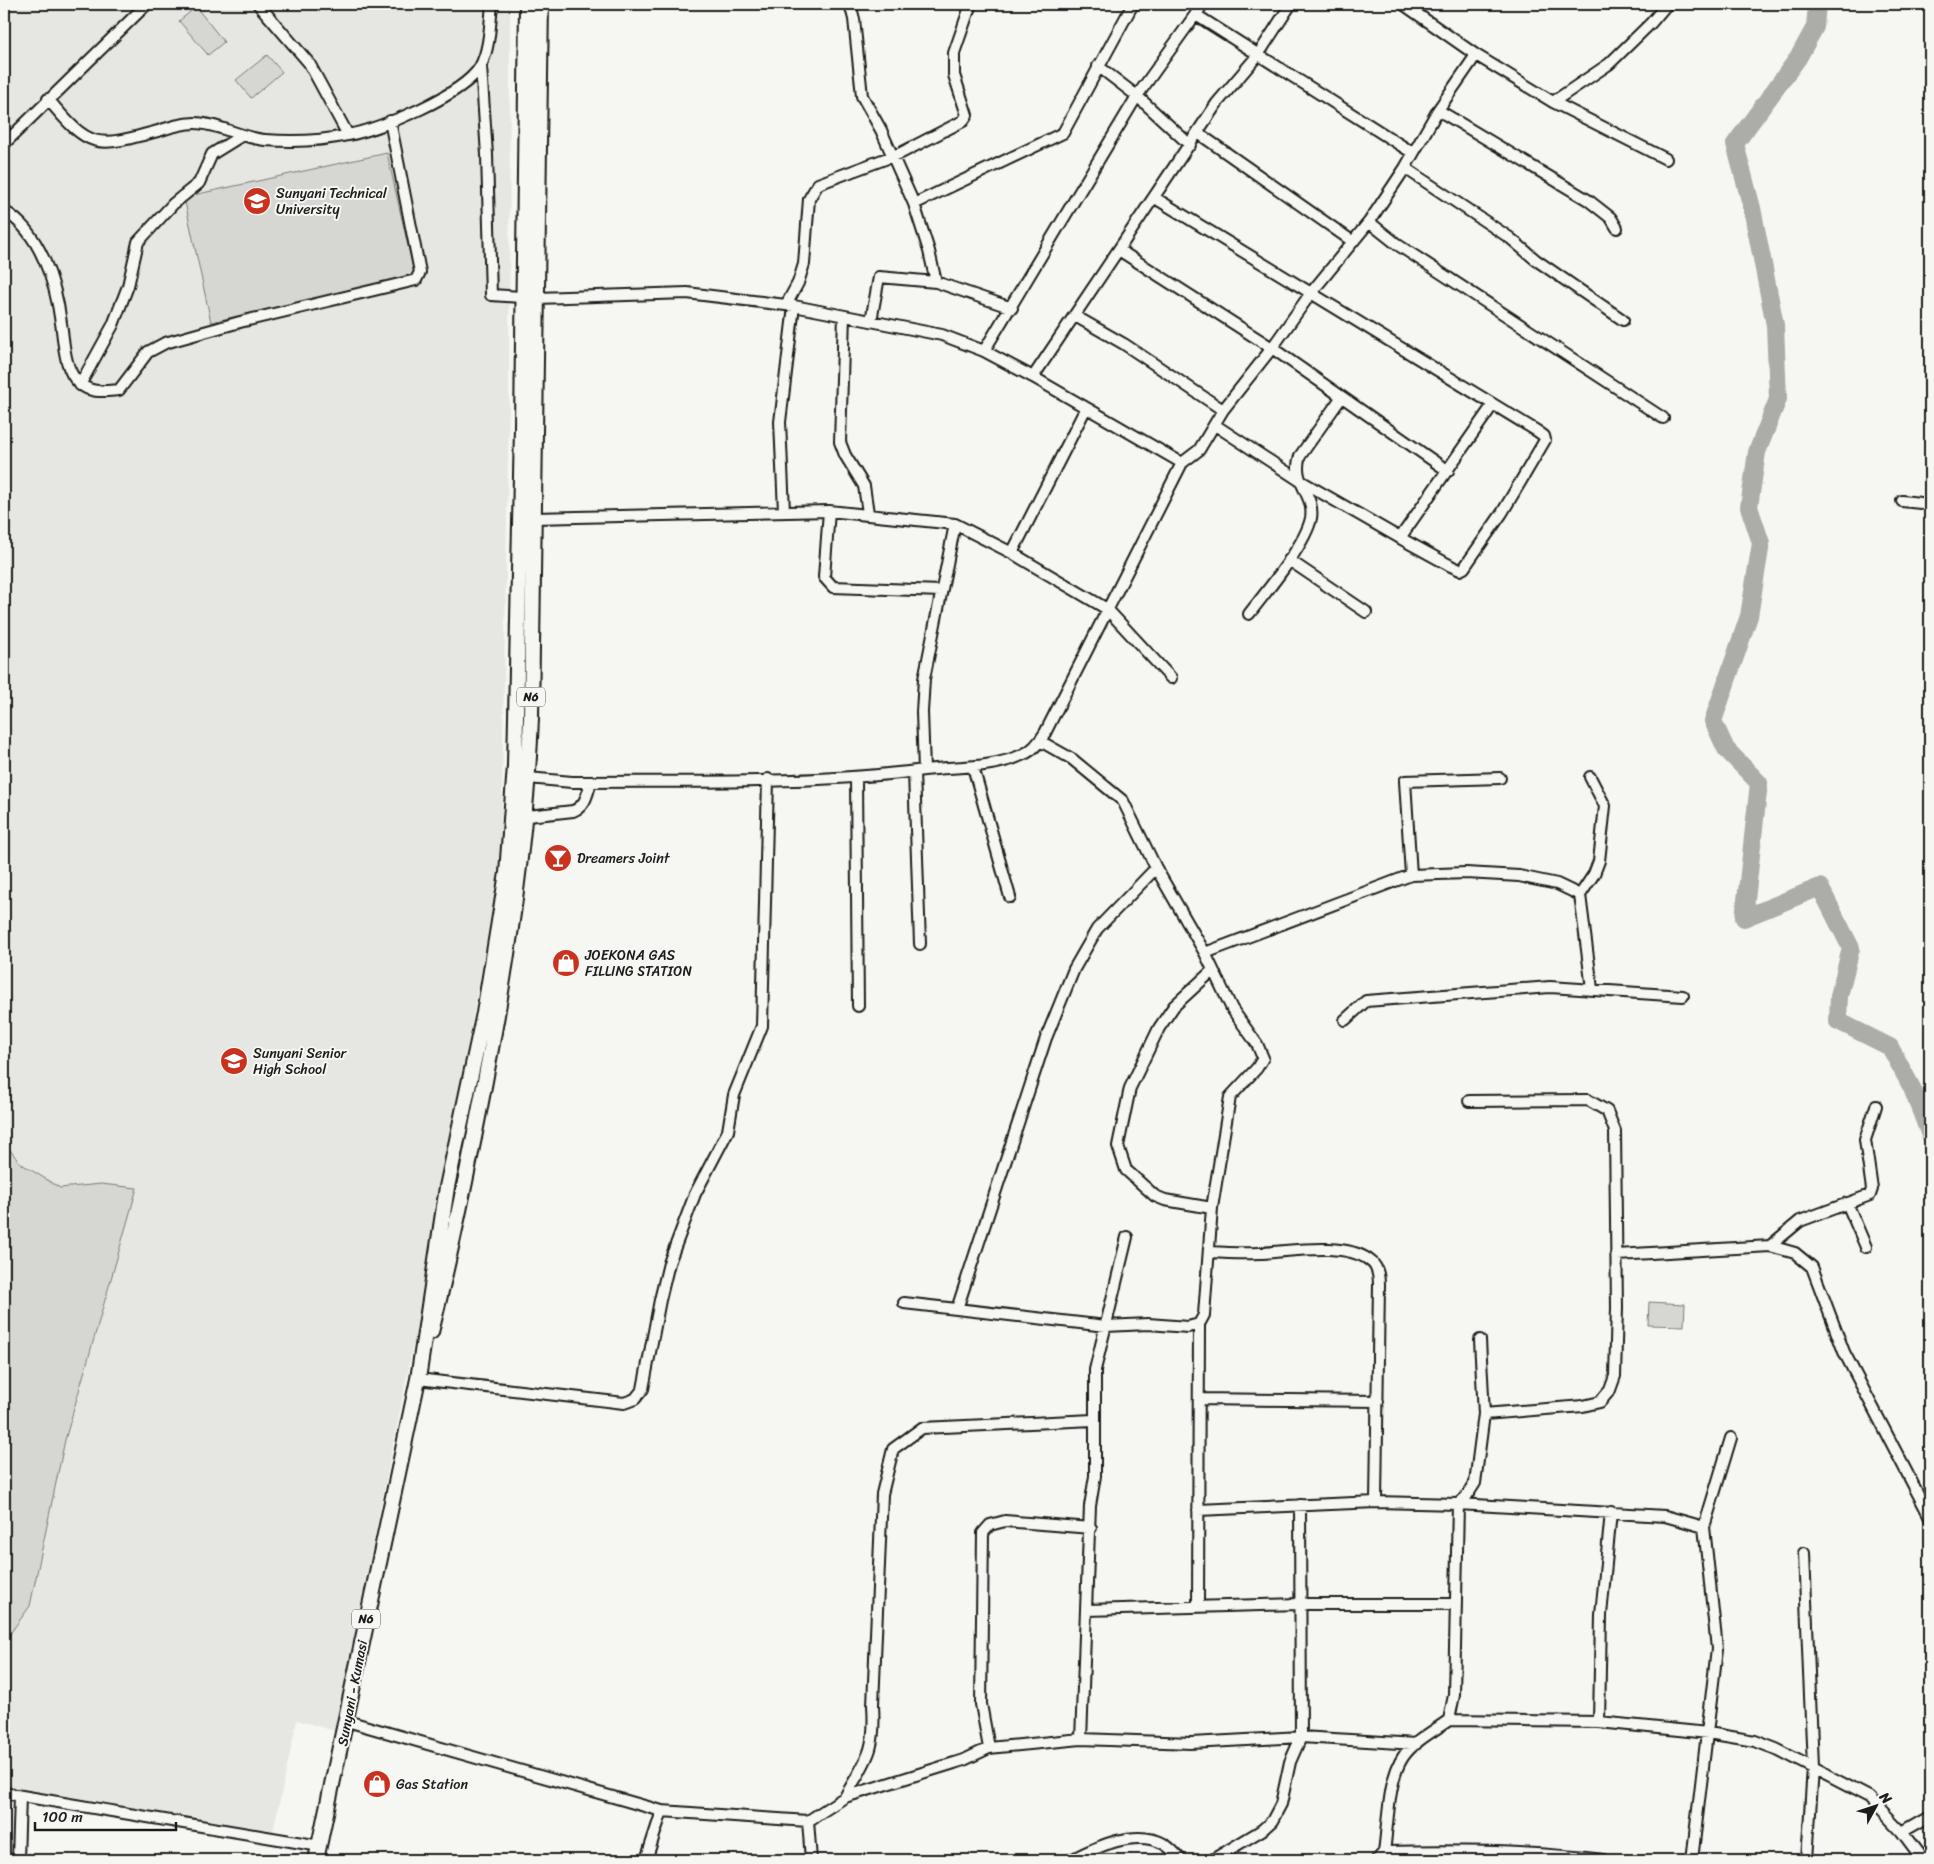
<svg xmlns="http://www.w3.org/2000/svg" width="1934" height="1864" viewBox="0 0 1934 1864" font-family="Sriracha,sans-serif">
<rect width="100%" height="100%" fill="#f6f6f2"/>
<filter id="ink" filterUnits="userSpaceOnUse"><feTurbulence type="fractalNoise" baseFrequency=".02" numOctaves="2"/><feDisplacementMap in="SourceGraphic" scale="10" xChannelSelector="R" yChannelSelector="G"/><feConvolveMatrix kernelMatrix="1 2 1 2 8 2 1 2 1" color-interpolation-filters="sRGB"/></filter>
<g filter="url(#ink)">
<!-- built -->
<path fill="#e6e6e2" d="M4,4H510L509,398L501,856L429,1267L335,1731L297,1720L272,1836L97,1801L4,1786Z"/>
<!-- grass -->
<path fill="#d6d6d2" stroke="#797977" d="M196,7L224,42L208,55L179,21Z
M267,55L282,72L251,98L236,80Z
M387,153L415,277L211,322L184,197Z
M4,1142L20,1163L60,1188L101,1184L137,1188L65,1440L30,1606L4,1642Z
M1649,1302L1685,1304L1684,1326L1648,1325Z"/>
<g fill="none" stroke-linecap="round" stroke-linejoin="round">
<!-- river -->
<path stroke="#acaca9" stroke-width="18" d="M1817,4L1815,27L1798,58L1735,144L1752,208L1775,325L1778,399L1757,452L1749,507L1761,543L1749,616L1713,721L1726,749L1759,783L1744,918L1820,887L1851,948L1839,996L1838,1021L1890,1047L1912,1088L1930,1135"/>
<!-- minor casing -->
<g stroke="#1c1c1c" stroke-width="14">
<path id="minor" d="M258,4L309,63L348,135
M850,4L854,19L862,96L881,130L914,204
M1403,4L1476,55L1553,102L1666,159
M1196,15L1413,153
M481,66L487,155L491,295L537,298L687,293L794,306L942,335L984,351L1033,377
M1098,66L1137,96L1190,145
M48,99C90,150 96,148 158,131C170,127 182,123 195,123C217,123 241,138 265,140C291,142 322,141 348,135C381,129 463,95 480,67C490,49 490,23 492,4
M1553,102L1609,64L1651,23L1667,4
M1438,110L1588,200L1611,218L1617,228
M1198,133L1352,241
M4,144L147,4
M1405,168L1510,238L1536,260L1623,320
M1155,198L1311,293L1272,348L1223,410L1199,450L1182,463
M4,211C40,231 56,284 61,323C64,342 64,370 79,383C91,394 105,391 119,390L148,352L165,343L240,322L416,280L420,272L390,121
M1369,222L1398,245L1663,418
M1119,250L1272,348L1448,471
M936,282L929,251L914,204L1063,133L1133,4
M786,305L798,283L804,264L809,199L818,184L901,153L963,121L967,115L954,75V53L971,4
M844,316L840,442L845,455L864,486L868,513
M1075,316L1124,344L1223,410
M871,321L879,277L936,282L1012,308
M984,351L1137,96L1203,4
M80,385L113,325L128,286L138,242L173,204L199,183L212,154L241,136
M1215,425L1299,480L1400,538L1492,406
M1902,501L1930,504
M784,511L780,422L794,306
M829,511L824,577L833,587L941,591
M534,518L829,511L955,524L1012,553L1107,609L1171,678
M1400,538L1451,566L1460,570L1464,568L1502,513L1545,440L1544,436L1537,431L1311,293L1369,222L1405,168L1438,110L1476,55
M1012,553L1086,408
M1289,560L1366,612
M1249,614C1266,592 1306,544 1311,518C1315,494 1291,482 1300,456L1341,398
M973,767L1010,897
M924,770L922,712L924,679L955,524
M914,772L920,944
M1590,777L1605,806L1599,861L1594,874L1580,895L1592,989
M528,778L572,782C689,781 808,785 924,770C957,766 993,769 1024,754C1034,750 1040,741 1045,733L1182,463L1033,377L1217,103L1258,55L1291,4
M856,779L858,1006
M519,817L573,811C586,806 587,794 591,782
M1411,875L1405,781L1500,778
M1205,953L1411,875L1466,873L1519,876L1557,884L1580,895
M1212,971L1174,1006L1159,1028L1130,1088L1118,1146L1126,1170L1155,1196L1165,1200L1212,1208
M1345,1020L1366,1001L1550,987L1683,996
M1469,1101L1588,1100L1607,1111L1615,1131L1617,1308L1615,1376L1610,1390L1600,1402L1583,1406L1484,1414
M1847,1203L1866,1247
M1770,1246L1800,1221L1870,1195L1872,1189L1865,1140L1876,1106
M1209,1252C1225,1253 1242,1254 1259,1253C1289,1252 1343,1241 1369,1260C1377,1265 1379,1275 1379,1284L1376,1502
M1617,1255L1770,1246L1795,1253L1812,1267L1844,1352L1930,1517
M904,1303L1106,1326L1148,1324L1188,1327L1199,1324L1204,1315L1212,1208L1230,1097L1257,1068L1263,1058L1257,1044L1232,1009L1205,953L1156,868L1123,801L1072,759L1040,741
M957,1309L1046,1038L1074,969L1097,929L1156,868
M418,1379L624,1403L635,1399L643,1389L660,1300L669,1263L695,1194L728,1131L734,1095L762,1026L768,779
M1199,1399L1378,1401
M1458,1504L1466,1497L1475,1483L1484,1414L1480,1340
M1198,1510L1376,1502L1458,1504L1665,1516L1704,1527
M1804,1553L1813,1767L1807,1860
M1198,1607L1199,1324
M1087,1610L1300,1604H1455
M1449,1720L1599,1722L1708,1733L1755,1741L1776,1749L1869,1797L1902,1832L1923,1860
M347,1721L662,1811L646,1860
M1599,1722L1601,1615L1611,1512
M1081,1739L1090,1506L1095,1476V1370L1127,1237
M989,1748L981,1704L983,1533L990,1525L1005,1521L1091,1528
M4,1793L320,1846
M845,1797C867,1758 876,1752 873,1705L882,1494L893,1449L922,1428L1093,1420
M662,1811L808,1821L845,1797L964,1760L989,1748L1081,1739L1191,1743L1301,1737L1416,1744
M808,1821L811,1860
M1902,1832L1930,1816
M1384,1852C1457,1850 1531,1851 1604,1860
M18,1860L20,1796
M1071,1860C1096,1847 1136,1828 1164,1844C1171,1848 1176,1854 1181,1860
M1212,1860L1262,1830L1272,1821L1281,1804L1290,1762L1301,1737L1300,1505
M1377,1860L1384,1852C1388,1825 1388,1779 1403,1757C1414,1741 1434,1731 1449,1720L1454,1695L1458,1504
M1692,1860L1717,1649L1704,1527L1731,1438"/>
</g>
<!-- major casing -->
<g stroke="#1c1c1c" stroke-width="18">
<path id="major" d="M431,1332C452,1249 469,1165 485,1081C508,960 526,842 531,718L541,4
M316,1860L418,1379L447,1187L484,1013L507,873L515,766L522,427L527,4"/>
</g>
<!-- minor -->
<use href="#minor" stroke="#f6f6f2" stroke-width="10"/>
<!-- major -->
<use href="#major" stroke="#f6f6f2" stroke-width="14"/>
</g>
</g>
<!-- icons -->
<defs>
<g id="university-disc" transform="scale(1.4375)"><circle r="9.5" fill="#c8321e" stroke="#f6f6f2"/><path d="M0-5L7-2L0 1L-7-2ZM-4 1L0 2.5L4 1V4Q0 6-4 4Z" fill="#fff"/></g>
<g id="bar-disc" transform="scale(1.4375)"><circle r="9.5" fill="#c8321e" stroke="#f6f6f2"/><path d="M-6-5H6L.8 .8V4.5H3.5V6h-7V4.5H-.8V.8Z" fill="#fff"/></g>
<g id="shop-disc" transform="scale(1.4375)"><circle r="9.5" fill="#c8321e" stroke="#f6f6f2"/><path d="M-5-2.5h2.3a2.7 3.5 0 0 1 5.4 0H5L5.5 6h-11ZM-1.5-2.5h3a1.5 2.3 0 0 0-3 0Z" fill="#fff"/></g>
<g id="school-disc" transform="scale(1.4375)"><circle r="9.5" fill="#c8321e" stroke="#f6f6f2"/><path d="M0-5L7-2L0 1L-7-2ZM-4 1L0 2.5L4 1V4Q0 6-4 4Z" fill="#fff"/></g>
</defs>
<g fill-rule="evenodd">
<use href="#university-disc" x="257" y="201"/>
<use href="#bar-disc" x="558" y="858"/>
<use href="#shop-disc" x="566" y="963"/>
<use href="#school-disc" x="234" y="1061"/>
<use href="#shop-disc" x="377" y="1784"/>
</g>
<g text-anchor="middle" stroke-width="4" stroke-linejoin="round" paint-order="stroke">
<!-- shield labels -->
<g fill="#f6f6f2" stroke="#5d5d5c" stroke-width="1">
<rect x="517" y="687.5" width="28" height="19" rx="4"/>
<rect x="352" y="1609.5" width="28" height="19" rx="4"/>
</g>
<g font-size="12" font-weight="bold" fill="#1c1c1c">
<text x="531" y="701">N6</text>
<text x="366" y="1623">N6</text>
</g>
<!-- poi labels -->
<g font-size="14" fill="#1c1c1c" stroke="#f6f6f2" text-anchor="start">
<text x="276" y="198">Sunyani Technical<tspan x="276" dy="16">University</tspan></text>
<text x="577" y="863">Dreamers Joint</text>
<text x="585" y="960">JOEKONA GAS<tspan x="585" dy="16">FILLING STATION</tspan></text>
<text x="253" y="1058">Sunyani Senior<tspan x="253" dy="16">High School</tspan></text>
<text x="396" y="1789">Gas Station</text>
</g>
<!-- street labels -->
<g font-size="14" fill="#1c1c1c" stroke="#f6f6f2">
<text transform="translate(352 1693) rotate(-79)" y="5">Sunyani - Kumasi</text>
</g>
</g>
<!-- margin -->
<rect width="1934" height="1864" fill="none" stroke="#f6f6f2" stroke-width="20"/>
<rect x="10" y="10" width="1914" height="1844" fill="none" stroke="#1c1c1c" stroke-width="2" filter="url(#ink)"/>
<!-- north arrow -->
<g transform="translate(1876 1806) rotate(50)" stroke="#f6f6f2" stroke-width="4" paint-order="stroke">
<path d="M0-4L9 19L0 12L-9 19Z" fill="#1c1c1c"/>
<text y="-8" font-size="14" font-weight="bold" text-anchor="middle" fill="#1c1c1c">N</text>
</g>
<!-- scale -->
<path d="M35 1822v8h141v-8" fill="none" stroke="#1c1c1c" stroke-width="2.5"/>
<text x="42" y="1822" font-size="15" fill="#1c1c1c" stroke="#f6f6f2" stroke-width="4" paint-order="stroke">100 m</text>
</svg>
